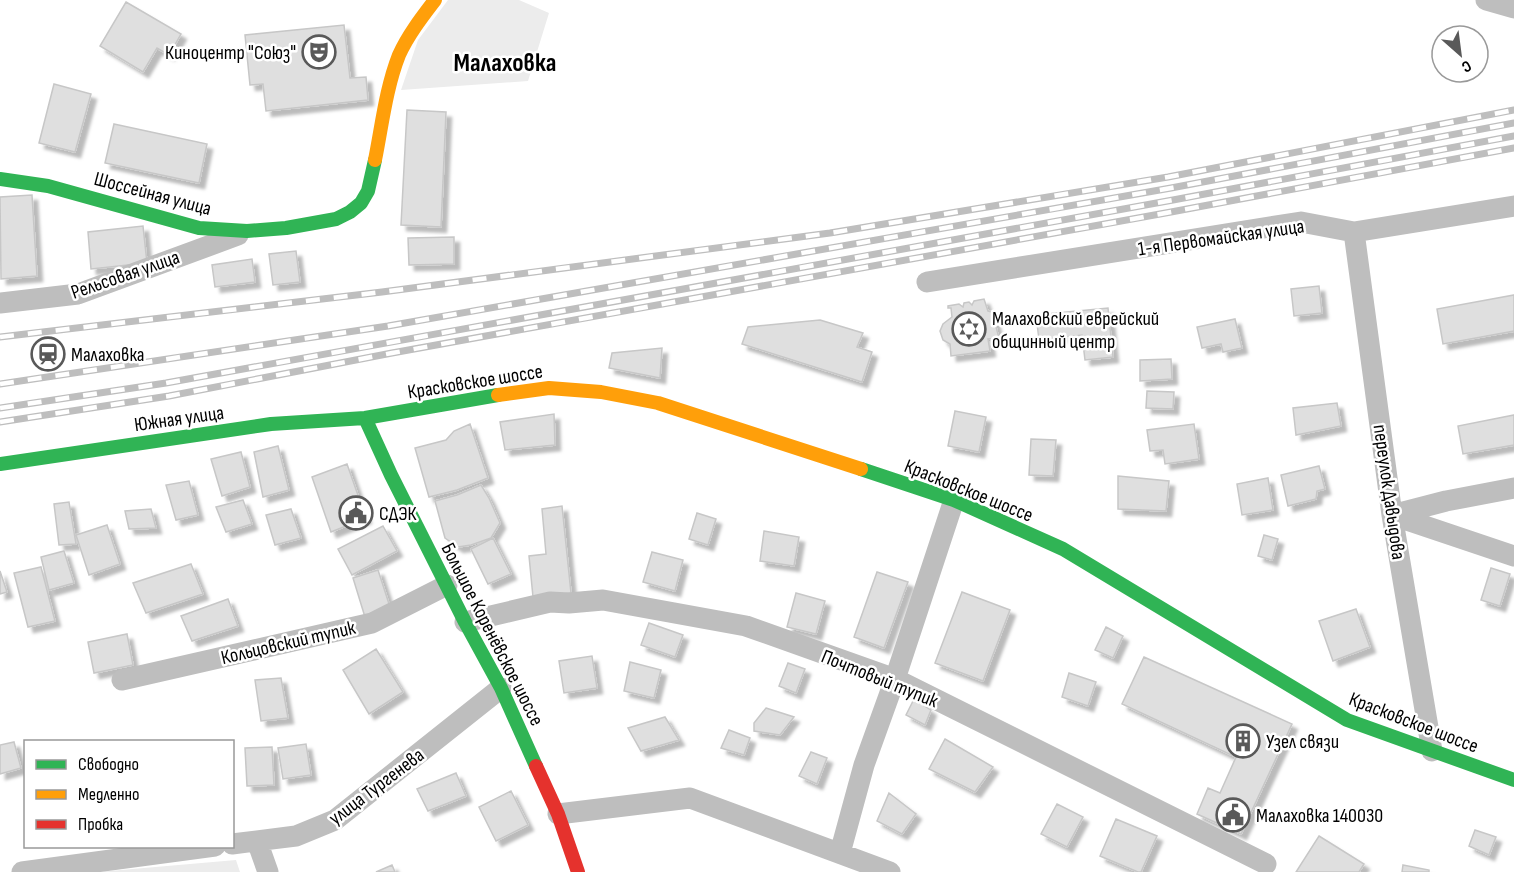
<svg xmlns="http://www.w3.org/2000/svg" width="1514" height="872" viewBox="0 0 1514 872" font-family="'Sofia Sans Condensed',sans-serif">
<defs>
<filter id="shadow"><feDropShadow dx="5.5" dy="5.5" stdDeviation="1.5" flood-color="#0004"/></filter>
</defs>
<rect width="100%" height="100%" fill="#fff"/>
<!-- green -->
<path fill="#ececec" d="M448,0H519L549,13L528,81L401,90L418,40Z
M236,860L240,872H98Z"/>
<!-- building -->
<path fill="#dfdfdf" stroke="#c7c7c7" stroke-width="1.5" filter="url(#shadow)" d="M126,2L181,34L169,55L157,48L143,72L100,46Z
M344,25L350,78L366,77L368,100L266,111L263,84L250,85L245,35Z
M54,84L91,94L75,152L39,143Z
M407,110L446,112L441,227L401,225Z
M114,124L207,144L199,183L105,163Z
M32,195L37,276L1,279L0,197Z
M143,226L147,263L91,269L88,232Z
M454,237V264L409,265L408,238Z
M296,251L300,282L273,285L269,254Z
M252,259L255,282L215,287L212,265Z
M1319,286L1322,313L1294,316L1291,289Z
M1514,295V331L1443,344L1437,309Z
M984,299L988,311L992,312L999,338L988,339L990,351L951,356L950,344L943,340L940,331L943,324L952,317L951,308H948V306L959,304L963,307L964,303L969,302L972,305L974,301Z
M1108,308L1113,357L1085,360L1082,335L1039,340L1036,315Z
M1235,319L1242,348L1223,352L1221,344L1202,348L1197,327Z
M820,320L863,333L857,347L872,352L862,382L742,344L748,327Z
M662,348L660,378L609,368L612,353Z
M1171,359L1172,379L1140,381V360Z
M1147,391L1174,392L1173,409L1146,408Z
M1337,403L1341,426L1296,435L1293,408Z
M955,411L986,417L979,452L948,446Z
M554,414L555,445L505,450L500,422Z
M1514,415V445L1463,454L1458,426Z
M470,424L488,478L457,490L429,497L415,448L446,440L454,431Z
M1194,424L1199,459L1165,464L1163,450L1150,451L1147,430Z
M1031,439L1056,440L1053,476L1029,475Z
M278,446L289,490L263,497L254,452Z
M241,452L250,487L222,496L211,459Z
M347,464L366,518L331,532L312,477Z
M1319,466L1325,489L1317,491L1316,499L1288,506L1281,475Z
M1118,476L1169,481L1166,511L1118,509Z
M1268,478L1273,510L1242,515L1237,484Z
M189,481L198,515L176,520L166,485Z
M481,485L489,498L500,523L491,538L471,545L458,547L445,538L435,501L457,495Z
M243,500L252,524L226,532L216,507Z
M69,502L76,544L59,545L54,504Z
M562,506L571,593L533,597L529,556L546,554L542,509Z
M151,509L156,528L129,529L125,511Z
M291,509L301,538L275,545L266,515Z
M697,513L716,519L708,545L689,539Z
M107,525L120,564L89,575L76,535Z
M383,526L397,551L352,575L338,549Z
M764,531L799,537L794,566L760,561Z
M1264,535L1278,539L1272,560L1258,556Z
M493,538L511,574L488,584L471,549Z
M64,551L74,583L49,590L41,557Z
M652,552L683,560L675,591L643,582Z
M191,564L203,594L146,613L133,583Z
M41,567L55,621L28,627L14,573Z
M1491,568L1510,574L1500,606L1481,600Z
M378,570L391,610L365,617L353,578Z
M0,571L7,592L0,594Z
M877,572L908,582L884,648L854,637Z
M962,592L1010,610L983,681L935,663Z
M796,593L825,601L816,634L787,627Z
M228,599L238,626L192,641L181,616Z
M1356,609L1370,647L1333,661L1319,621Z
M649,623L683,635L675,657L641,645Z
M1106,627L1123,636L1113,658L1095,650Z
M127,634L133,665L94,673L88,642Z
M376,649L403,692L369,714L343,670Z
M592,656L597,688L564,693L559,661Z
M1144,657L1292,724L1241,834L1197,814L1208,788L1220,793L1236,757L1122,704Z
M630,662L661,670L654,698L624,691Z
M788,663L805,669L796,693L779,686Z
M1069,673L1096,682L1088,706L1062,697Z
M281,678L288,718L261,721L255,680Z
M914,699L931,710L925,725L906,715Z
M766,708L794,717L780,735L754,731V723Z
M665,717L679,740L641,751L628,728Z
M729,730L750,738L744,755L721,748Z
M945,739L993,767L975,792L929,769Z
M14,742L21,768L0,774V745Z
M306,744L311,775L283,779L278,748Z
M272,747L274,785L247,786L245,748Z
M811,752L827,758L817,784L799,776Z
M456,773L466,796L428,811L417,789Z
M511,791L528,825L496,841L479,807Z
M889,793L916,814L902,834L877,821Z
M1057,804L1083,817L1067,847L1041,834Z
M1116,819L1157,836L1141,872H1138L1100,856Z
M1475,830L1496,837L1489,855L1469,846Z
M1319,836L1364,864L1359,872H1296Z
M392,865L395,872H376Z
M1403,865L1429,870V872H1402Z"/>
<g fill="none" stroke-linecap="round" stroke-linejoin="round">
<!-- street -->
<path stroke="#bebebe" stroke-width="21" d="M1486,0L1514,8
M1354,232L1392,515L1432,751
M927,282L1301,222L1354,232L1514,206
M0,303L78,294L238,235
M1392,515L1514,556
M1392,515L1446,501L1514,488
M465,622L550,602L569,603L603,600L746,626L895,679L1266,864
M122,680L372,623L447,585
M558,814L690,798L890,872
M257,841L268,872
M232,844L296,836L335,820L501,688
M840,853L864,765L895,679L954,500
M22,872L215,846"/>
<!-- fast -->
<path stroke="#30b455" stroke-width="14" d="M0,179L48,186L199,228L247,231L286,228L336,219L350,212L361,203L368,191L375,160
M365,418L391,475L465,622L501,688L536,766
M0,464L271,424L365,418L498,395
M861,469L954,500L1063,549L1347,720L1514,780"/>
<!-- slow -->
<path stroke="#ff9f0a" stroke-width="14" d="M375,160C382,125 386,88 399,55C408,35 422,17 435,0
M498,395L549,388L601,392L658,403L861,469"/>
<!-- jam -->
<path stroke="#e5322d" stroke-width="14" d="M536,766L558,814L578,872"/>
<!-- rail casing -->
<g stroke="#bebebe" stroke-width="7">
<path id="rail" d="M0,337L382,292L830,233L1168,177L1514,110
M0,384L388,326L1171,188L1514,123
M0,408L166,383L1173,200L1514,136
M0,422L169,396L392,353L1171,212L1514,148"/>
</g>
<!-- rail -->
<use href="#rail" stroke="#fff" stroke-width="4.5" stroke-dasharray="14" stroke-linecap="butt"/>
</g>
<!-- icons -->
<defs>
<g id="theatre-ring" transform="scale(1.725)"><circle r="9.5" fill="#fff" stroke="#595959" stroke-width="1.5"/><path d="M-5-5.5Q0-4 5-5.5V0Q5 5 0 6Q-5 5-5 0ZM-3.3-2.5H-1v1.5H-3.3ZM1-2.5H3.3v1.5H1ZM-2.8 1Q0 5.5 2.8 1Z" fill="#595959"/></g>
<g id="synagogue-ring" transform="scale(1.725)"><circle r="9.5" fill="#fff" stroke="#595959" stroke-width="1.5"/><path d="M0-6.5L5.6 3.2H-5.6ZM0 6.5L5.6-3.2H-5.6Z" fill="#595959"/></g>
<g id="station-ring" transform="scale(1.725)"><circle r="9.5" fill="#fff" stroke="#595959" stroke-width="1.5"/><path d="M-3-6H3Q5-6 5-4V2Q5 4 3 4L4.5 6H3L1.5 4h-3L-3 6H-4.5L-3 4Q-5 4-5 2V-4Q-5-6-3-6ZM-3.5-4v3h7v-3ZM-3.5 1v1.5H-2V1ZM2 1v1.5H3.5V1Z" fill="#595959"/></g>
<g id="civic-ring" transform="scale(1.725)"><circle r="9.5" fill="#fff" stroke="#595959" stroke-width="1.5"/><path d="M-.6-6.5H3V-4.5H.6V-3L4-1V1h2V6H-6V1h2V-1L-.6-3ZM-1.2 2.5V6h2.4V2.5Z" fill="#595959"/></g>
<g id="building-ring" transform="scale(1.725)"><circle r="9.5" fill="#fff" stroke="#595959" stroke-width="1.5"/><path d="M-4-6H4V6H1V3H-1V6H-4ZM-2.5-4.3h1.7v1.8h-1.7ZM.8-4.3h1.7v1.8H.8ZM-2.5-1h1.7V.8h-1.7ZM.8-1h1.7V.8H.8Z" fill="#595959"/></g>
</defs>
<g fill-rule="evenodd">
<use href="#theatre-ring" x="319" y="52"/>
<use href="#synagogue-ring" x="969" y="329"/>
<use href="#station-ring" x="48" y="354"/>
<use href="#civic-ring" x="356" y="513"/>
<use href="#building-ring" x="1243" y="741"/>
<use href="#civic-ring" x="1233" y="815"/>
</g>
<g text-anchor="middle" stroke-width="5" stroke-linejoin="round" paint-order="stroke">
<!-- poi labels -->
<g font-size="20" fill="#000" stroke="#fff" text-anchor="start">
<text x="296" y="59" text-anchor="end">Киноцентр "Союз"</text>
<text x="992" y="325">Малаховский еврейский<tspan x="992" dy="23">общинный центр</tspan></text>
<text x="71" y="361">Малаховка</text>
<text x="379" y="520">СДЭК</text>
<text x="1266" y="748">Узел связи</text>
<text x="1256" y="822">Малаховка 140030</text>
</g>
<!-- street labels -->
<g font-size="20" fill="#000" stroke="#fff">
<text transform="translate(153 193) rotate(15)" y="7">Шоссейная улица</text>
<text transform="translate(1221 237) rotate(-8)" y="7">1-я Первомайская улица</text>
<text transform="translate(125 274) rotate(-19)" y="7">Рельсовая улица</text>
<text transform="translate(475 381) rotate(-9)" y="7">Красковское шоссе</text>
<text transform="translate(179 418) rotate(-8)" y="7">Южная улица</text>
<text transform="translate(969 490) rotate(22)" y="7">Красковское шоссе</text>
<text transform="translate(1390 492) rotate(82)" y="7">переулок Давыдова</text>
<text transform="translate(493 634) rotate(63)" y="7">Большое Коренёвское шоссе</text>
<text transform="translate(288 642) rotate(-13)" y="7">Кольцовский тупик</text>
<text transform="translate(880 678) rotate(22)" y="7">Почтовый тупик</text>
<text transform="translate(1414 722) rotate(21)" y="7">Красковское шоссе</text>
<text transform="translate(376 786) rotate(-37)" y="7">улица Тургенева</text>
</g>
<!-- district labels -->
<g font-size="26" font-weight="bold" fill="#000" stroke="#fff">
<text x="505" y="71">Малаховка</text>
</g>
</g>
<!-- legend -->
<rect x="24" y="740" width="210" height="108" fill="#ffffff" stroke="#999999" stroke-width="1.5"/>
<rect x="36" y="760" width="30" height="9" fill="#30b455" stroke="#999999" stroke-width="1.5"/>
<text x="78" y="770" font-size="18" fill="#000000">Свободно</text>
<rect x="36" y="790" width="30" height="9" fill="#ff9f0a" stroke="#999999" stroke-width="1.5"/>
<text x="78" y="800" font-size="18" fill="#000000">Медленно</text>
<rect x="36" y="820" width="30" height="9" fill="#e5322d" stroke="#999999" stroke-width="1.5"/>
<text x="78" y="830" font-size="18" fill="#000000">Пробка</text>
<!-- north arrow -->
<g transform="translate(1460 54) rotate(152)"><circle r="28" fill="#ffffff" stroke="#999999" stroke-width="1.5"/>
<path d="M0-4.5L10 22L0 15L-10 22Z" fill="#595959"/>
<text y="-9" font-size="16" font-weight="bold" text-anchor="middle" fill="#000000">С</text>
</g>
</svg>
